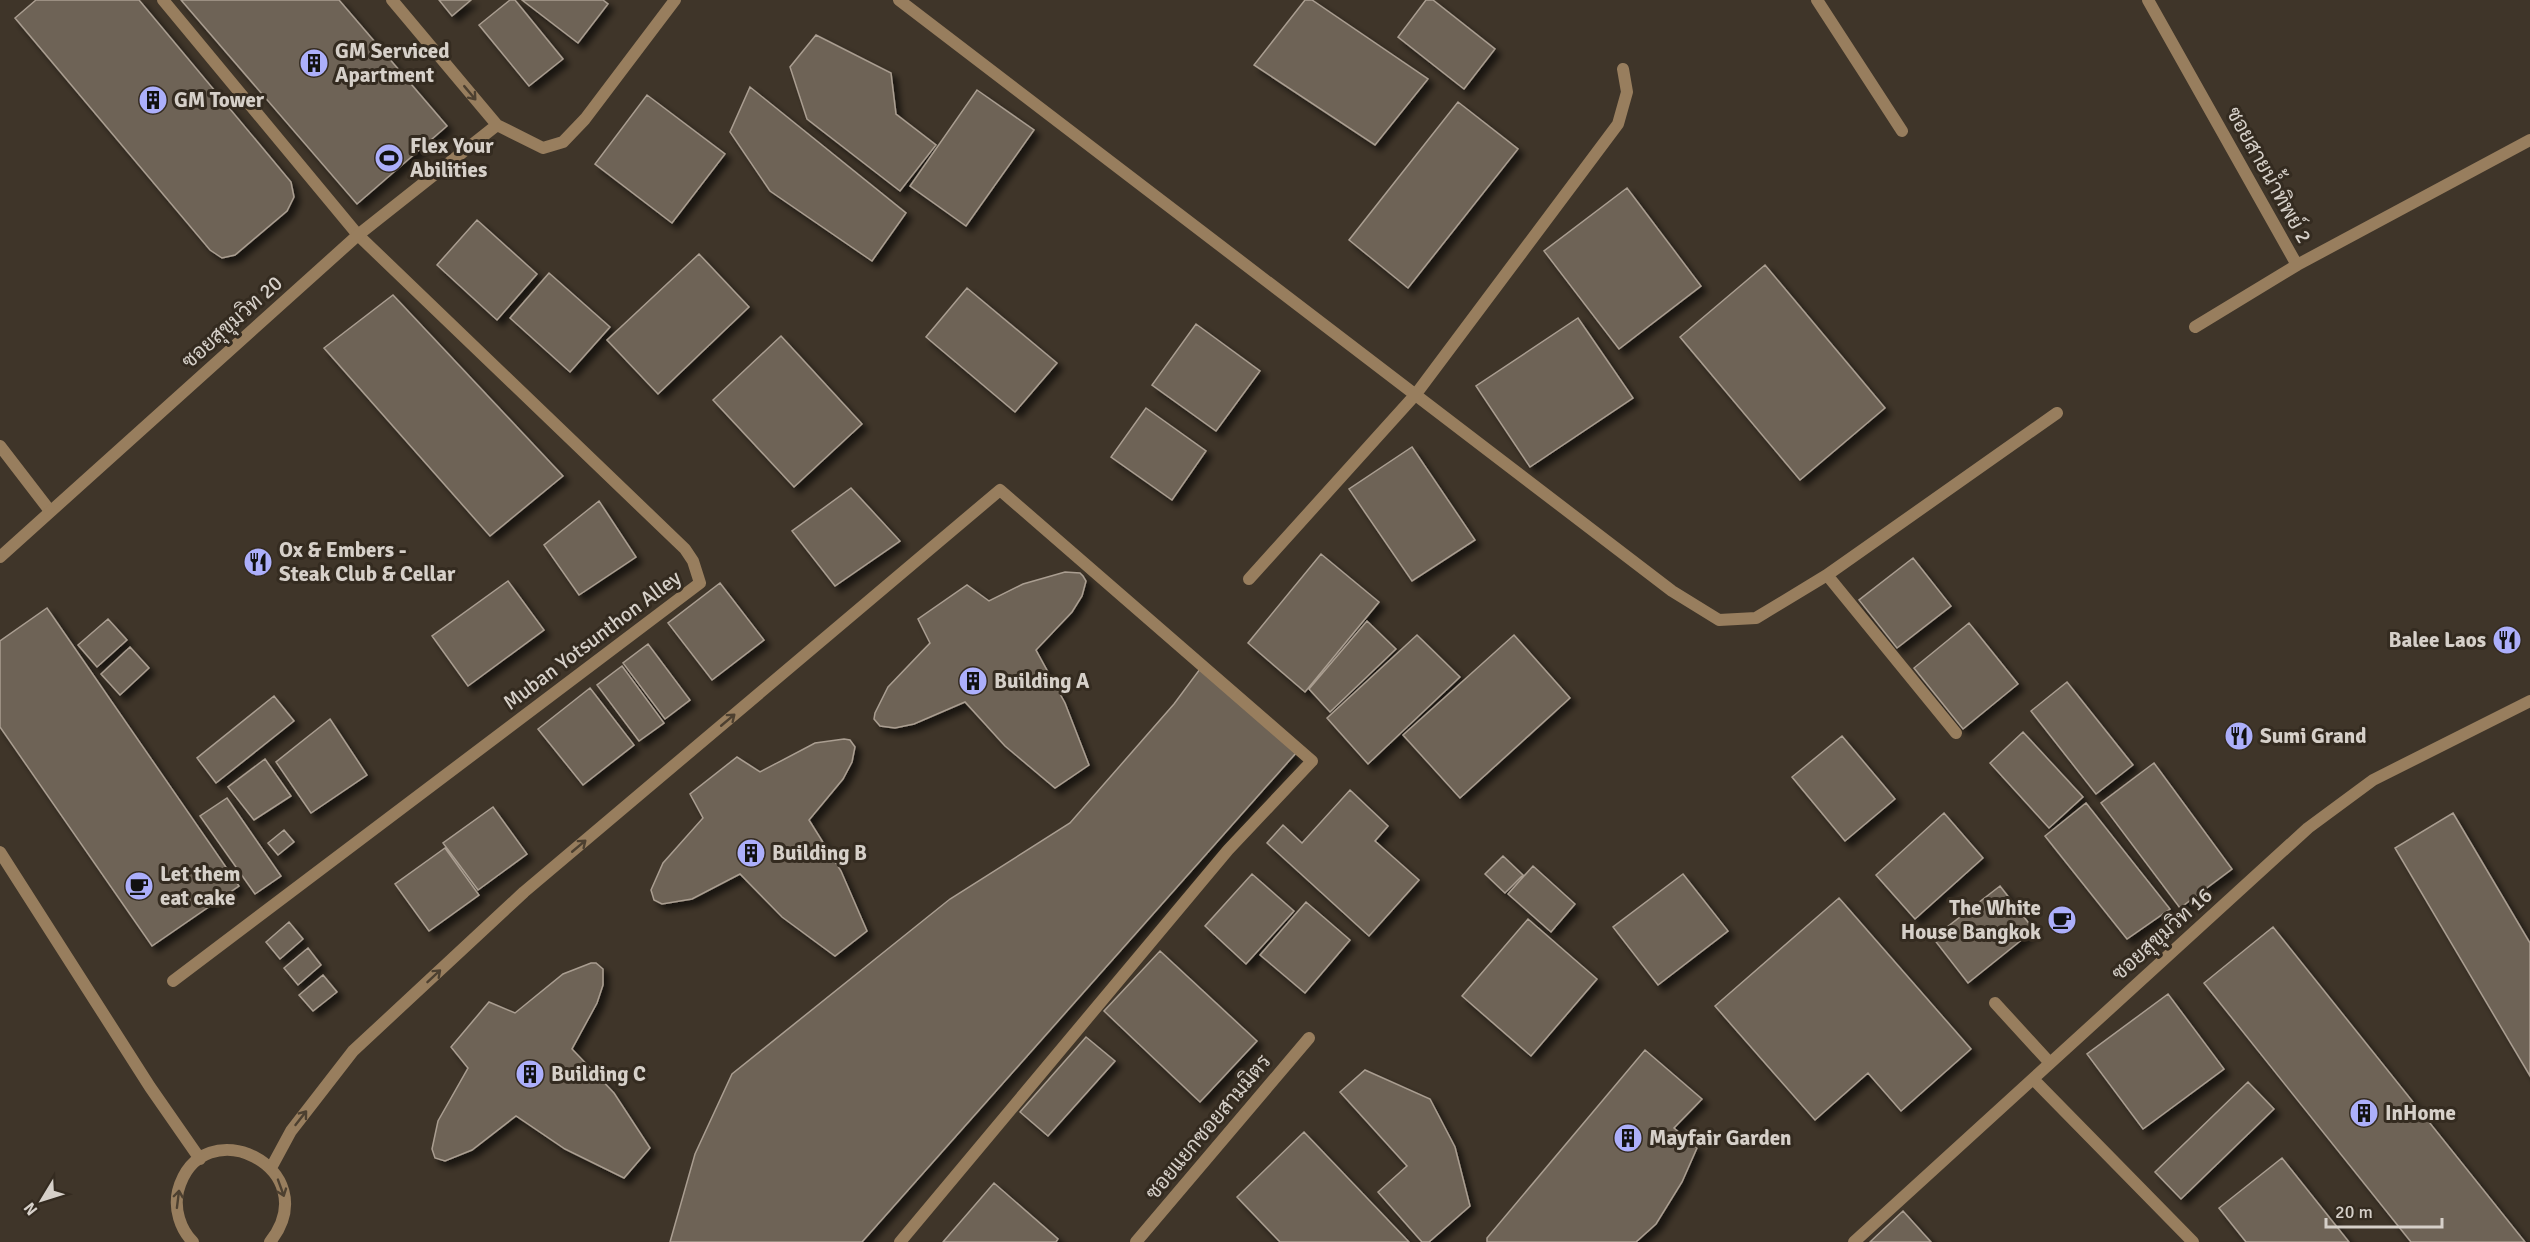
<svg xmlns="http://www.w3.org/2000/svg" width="2530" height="1242" viewBox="0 0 2530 1242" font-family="Signika,Sarabun,sans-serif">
<defs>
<filter id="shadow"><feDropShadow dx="5.5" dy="5.5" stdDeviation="3" flood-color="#0009"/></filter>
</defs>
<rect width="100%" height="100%" fill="#3f3529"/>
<!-- building -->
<path fill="#6e6356" stroke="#aa9e91" stroke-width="1.5" filter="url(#shadow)" d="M36,0H139L291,182L294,197L287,211L235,255L222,258L210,250L15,18Z
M181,0H339L447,126L357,204Z
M439,0H471L452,16Z
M510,0H515L563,59L529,86L479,25Z
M522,0H603L608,4L578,43Z
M1305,0H1312L1428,79L1375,145L1254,65Z
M1426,0H1433L1495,49L1464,89L1398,37Z
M816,35L891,73L896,114L936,145L900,191L807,119L790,67Z
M750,87L906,213L872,261L770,191L730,132Z
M977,90L1034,130L966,226L910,186Z
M647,95L725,154L672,223L595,164Z
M1458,102L1518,149L1408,288L1349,240Z
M1627,188L1701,286L1619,349L1544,251Z
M477,220L537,274L497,320L437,265Z
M699,254L749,307L658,394L607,340Z
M1765,265L1885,408L1800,480L1680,337Z
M549,273L610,327L570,372L510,318Z
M967,288L1057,363L1015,412L926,337Z
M393,295L563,476L490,536L324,348Z
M1578,318L1633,398L1530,467L1476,386Z
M1196,324L1260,371L1216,431L1152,385Z
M781,336L862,424L794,487L713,400Z
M1146,408L1206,451L1172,500L1111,457Z
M1412,447L1475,540L1412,581L1349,489Z
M851,488L900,541L835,586L792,531Z
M599,501L636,557L579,595L544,545Z
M1321,554L1379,602L1305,692L1248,643Z
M1913,558L1951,606L1897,648L1859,600Z
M1065,572L1080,573L1083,576L1086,581L1082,596L1072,612L1036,650L1065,703L1089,765L1055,788L1005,746L965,702L914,724L895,728L880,726L874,719L875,713L888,687L930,643L918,619L967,585L989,601L1023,584Z
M508,581L544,630L468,686L432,636Z
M720,583L764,640L712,680L668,623Z
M47,608L239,886L152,946L0,727V641Z
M108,619L127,640L97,667L78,645Z
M1367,621L1396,649L1330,712L1309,689Z
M1969,623L2018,684L1963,729L1914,668Z
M1417,635L1460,677L1368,764L1327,718Z
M1514,635L1570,698L1460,798L1403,735Z
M648,644L690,700L665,719L623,663Z
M130,647L149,668L120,695L101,674Z
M622,666L664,723L639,741L597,685Z
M1200,669L1296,753L862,1242H670L695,1154L732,1074L950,899L1070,823L1174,704Z
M2067,682L2133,765L2096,794L2031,711Z
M590,688L634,745L583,785L538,729Z
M274,696L294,721L216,783L197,758Z
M330,719L367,775L311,813L276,762Z
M2023,732L2083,797L2049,828L1990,763Z
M1842,736L1895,799L1845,841L1792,777Z
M844,739L850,740L855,747L852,762L843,779L809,820L841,871L867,931L835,956L782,917L740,874L692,899L662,904L654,900L651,890L663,863L703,818L690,794L737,757L760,772L815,743Z
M265,759L291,796L254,820L228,787Z
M2154,763L2232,869L2180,908L2101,803Z
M1350,790L1388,826L1375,841L1419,880L1369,936L1267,843L1283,825L1302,843Z
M227,798L281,876L255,894L200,816Z
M2086,803L2170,909L2127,939L2045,836Z
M493,807L527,854L478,890L443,843Z
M1944,813L1983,858L1915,919L1876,875Z
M2453,813L2530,943V1076L2395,848Z
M284,830L294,842L278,855L268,843Z
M445,848L479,895L429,931L395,884Z
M1503,856L1523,875L1505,893L1485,874Z
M1533,866L1575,904L1551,932L1508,894Z
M1252,874L1294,911L1246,964L1205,926Z
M1683,874L1728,931L1658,985L1613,927Z
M2000,886L2034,930L1968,983L1933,938Z
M1839,898L1971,1049L1901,1111L1868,1073L1815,1120L1715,1006Z
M1306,902L1350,940L1305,993L1260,955Z
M1528,919L1597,979L1531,1056L1462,996Z
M289,922L303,939L280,959L266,942Z
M2273,927L2525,1242H2411L2204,983Z
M308,948L321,965L298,985L284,968Z
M1160,951L1257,1041L1200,1102L1104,1011Z
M591,963H596L603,969V985L597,1003L572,1049L614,1093L650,1148L624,1178L565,1149L516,1116L472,1150L445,1161L435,1158L432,1149L438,1121L468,1068L451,1047L489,1002L515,1013L563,974Z
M323,975L337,992L313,1011L299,995Z
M2168,994L2224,1069L2143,1129L2087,1054Z
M1086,1037L1115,1061L1048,1136L1020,1112Z
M1645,1050L1702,1099L1674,1128L1697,1148L1682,1182L1656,1224L1636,1242H1487V1238Z
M1365,1070L1430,1099L1455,1147L1470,1206L1429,1242H1422L1378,1192L1407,1166L1340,1092Z
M2248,1082L2274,1109L2181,1199L2155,1172Z
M1304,1132L1409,1242H1280L1237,1197Z
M2282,1158L2349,1242H2246L2219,1208Z
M994,1183L1058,1239L1056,1242H943Z
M1903,1211L1931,1242H1870Z"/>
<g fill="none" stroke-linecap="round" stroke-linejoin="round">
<!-- lane -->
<path stroke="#987e5e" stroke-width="12" d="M163,0L358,235L685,549L693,561L700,583L173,981
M0,446L50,511
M0,852L150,1087L200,1159
M271,1168L291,1131L353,1051L524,892L1000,490L1312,761L1228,850L900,1242
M193,1242C180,1229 174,1209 178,1191C201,1106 328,1168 270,1242"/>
<!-- street -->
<path stroke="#987e5e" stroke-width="12" d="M392,0L497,125L543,148L563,142L585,119L675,0
M899,0L1672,591L1719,620L1756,618L1827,575L2057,413
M1817,0L1902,131
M2148,0L2297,265L2530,140
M2195,327L2297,265
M0,557L358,235L497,125
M1827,575L1956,733
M1249,579L1416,394L1618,124L1627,92L1623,69
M1995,1003L2050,1063
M2033,1079L2193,1242
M1136,1242L1309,1038
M1854,1242L2308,828L2373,780L2530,701"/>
</g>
<!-- one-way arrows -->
<defs><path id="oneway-shaft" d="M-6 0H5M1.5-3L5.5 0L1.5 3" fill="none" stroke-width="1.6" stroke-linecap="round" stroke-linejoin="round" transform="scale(1.5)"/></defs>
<g stroke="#4d4030">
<use href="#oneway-shaft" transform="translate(470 93) rotate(50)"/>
<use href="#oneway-shaft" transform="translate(728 720) rotate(-40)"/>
<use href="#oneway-shaft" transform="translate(579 846) rotate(-40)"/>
<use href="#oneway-shaft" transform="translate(434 976) rotate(-43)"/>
<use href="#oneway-shaft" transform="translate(301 1118) rotate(-52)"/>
<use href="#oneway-shaft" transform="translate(281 1188) rotate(70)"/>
<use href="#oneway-shaft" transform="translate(178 1199) rotate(-83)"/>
</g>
<!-- icons -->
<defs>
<g id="building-disc" transform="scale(1.5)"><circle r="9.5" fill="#acaffb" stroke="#342b20"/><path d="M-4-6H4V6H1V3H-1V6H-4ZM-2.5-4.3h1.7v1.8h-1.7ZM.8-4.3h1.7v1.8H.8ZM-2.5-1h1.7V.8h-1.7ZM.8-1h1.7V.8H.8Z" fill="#111"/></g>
<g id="stadium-disc" transform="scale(1.5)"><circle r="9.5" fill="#acaffb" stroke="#342b20"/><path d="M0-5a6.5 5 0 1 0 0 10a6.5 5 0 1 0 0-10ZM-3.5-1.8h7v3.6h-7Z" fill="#111"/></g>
<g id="restaurant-disc" transform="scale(1.5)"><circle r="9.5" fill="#acaffb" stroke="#342b20"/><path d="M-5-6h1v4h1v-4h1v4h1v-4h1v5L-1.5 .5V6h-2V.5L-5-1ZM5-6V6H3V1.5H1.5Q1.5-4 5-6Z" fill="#111"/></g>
<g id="cafe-disc" transform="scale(1.5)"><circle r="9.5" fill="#acaffb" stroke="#342b20"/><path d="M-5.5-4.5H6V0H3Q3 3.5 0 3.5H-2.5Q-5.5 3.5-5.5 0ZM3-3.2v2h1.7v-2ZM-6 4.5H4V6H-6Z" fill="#111"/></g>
</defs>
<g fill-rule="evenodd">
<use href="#building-disc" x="314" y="63"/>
<use href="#building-disc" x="153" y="100"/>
<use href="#stadium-disc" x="389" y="158"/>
<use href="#restaurant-disc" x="258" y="562"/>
<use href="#restaurant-disc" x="2507" y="640"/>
<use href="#building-disc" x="973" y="681"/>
<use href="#restaurant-disc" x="2239" y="736"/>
<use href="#building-disc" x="751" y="853"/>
<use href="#cafe-disc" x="139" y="886"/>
<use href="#cafe-disc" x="2062" y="920"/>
<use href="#building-disc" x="530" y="1074"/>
<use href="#building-disc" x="2364" y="1113"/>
<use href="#building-disc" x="1628" y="1138"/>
</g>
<g text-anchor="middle" stroke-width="6" stroke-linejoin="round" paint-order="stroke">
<!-- poi labels -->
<g font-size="21" font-weight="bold" fill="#d6d0c9" stroke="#342b20" text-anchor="start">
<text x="335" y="58">GM Serviced<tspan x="335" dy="24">Apartment</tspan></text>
<text x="174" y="107">GM Tower</text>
<text x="410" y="153">Flex Your<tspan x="410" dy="24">Abilities</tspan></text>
<text x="279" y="557">Ox &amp; Embers -<tspan x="279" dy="24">Steak Club &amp; Cellar</tspan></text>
<text x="2486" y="647" text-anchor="end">Balee Laos</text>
<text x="994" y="688">Building A</text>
<text x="2260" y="743">Sumi Grand</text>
<text x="772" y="860">Building B</text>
<text x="160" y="881">Let them<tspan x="160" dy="24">eat cake</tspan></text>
<text x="2041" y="915" text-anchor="end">The White<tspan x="2041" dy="24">House Bangkok</tspan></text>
<text x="551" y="1081">Building C</text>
<text x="2385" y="1120">InHome</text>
<text x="1649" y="1145">Mayfair Garden</text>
</g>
<!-- street labels -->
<g font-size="21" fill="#d6d0c9" stroke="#342b20">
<text transform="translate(2269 175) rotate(61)" y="7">ซอยสายน้ำทิพย์ 2</text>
<text transform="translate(232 322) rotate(-42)" y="7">ซอยสุขุมวิท 20</text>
<text transform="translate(592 640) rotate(-37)" y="7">Muban Yotsunthon Alley</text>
<text transform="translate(2162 934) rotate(-42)" y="7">ซอยสุขุมวิท 16</text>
<text transform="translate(1208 1127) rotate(-50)" y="7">ซอยแยกซอยสามมิตร</text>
</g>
</g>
<!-- north arrow -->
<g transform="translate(42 1200) rotate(232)" stroke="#342b20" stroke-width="4.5" paint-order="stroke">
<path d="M0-4.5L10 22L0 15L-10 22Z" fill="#d6d0c9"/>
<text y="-9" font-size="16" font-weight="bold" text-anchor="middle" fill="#d6d0c9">N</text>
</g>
<!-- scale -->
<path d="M2326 1218v9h116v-9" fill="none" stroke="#d6d0c9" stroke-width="3"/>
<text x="2335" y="1218" font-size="18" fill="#d6d0c9" stroke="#342b20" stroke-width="4.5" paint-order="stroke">20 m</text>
</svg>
